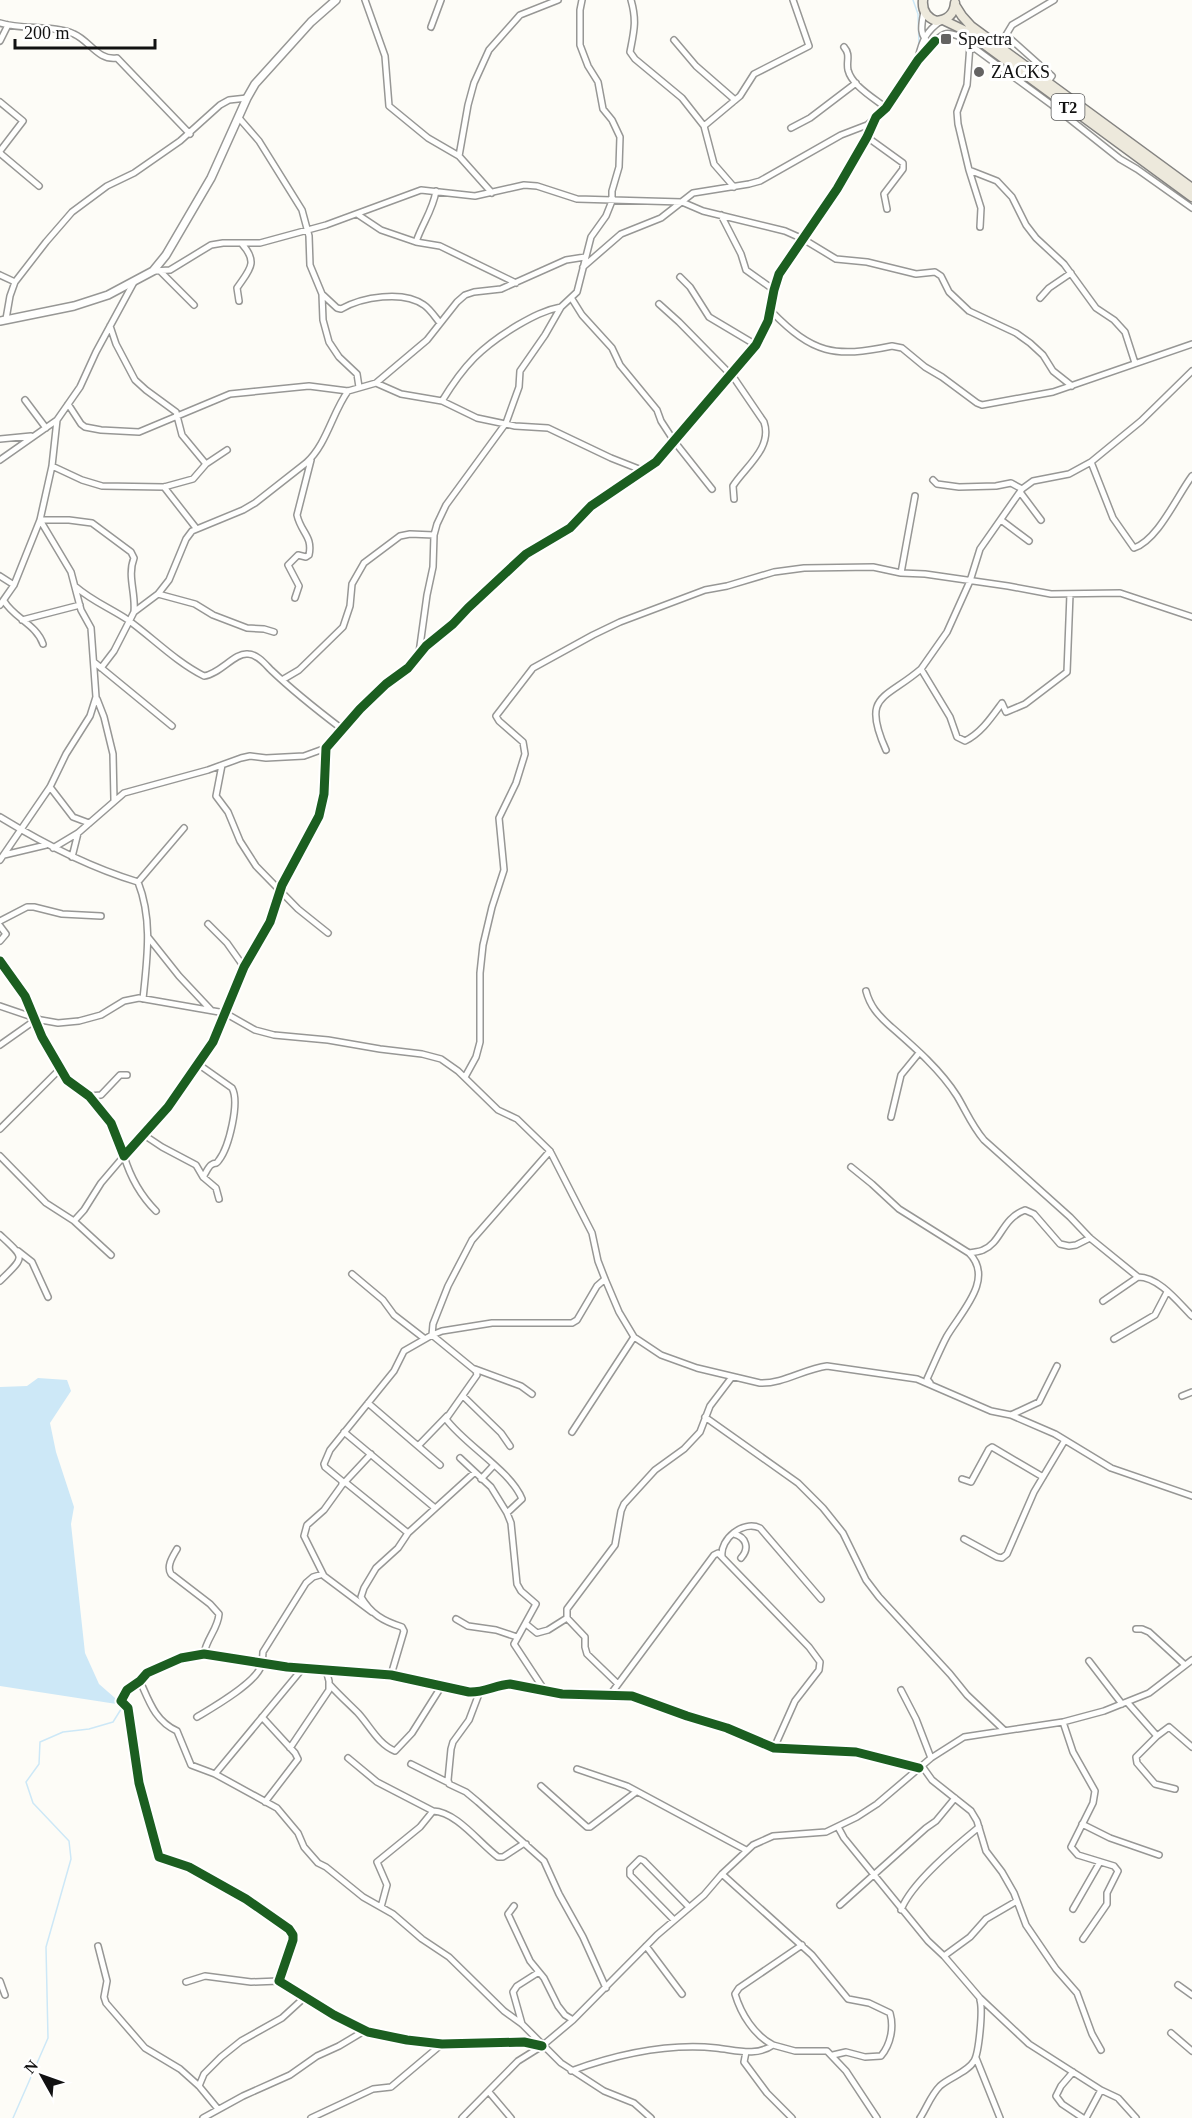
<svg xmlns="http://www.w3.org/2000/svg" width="1192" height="2118" viewBox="0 0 1192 2118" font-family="Georgia,serif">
<rect width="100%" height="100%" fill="#fdfcf7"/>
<!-- water -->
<path fill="#cde8f7" d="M38,1378L67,1380L71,1391L50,1423L56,1452L74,1507L71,1524L85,1653L99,1684L123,1705L0,1686V1387L27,1386Z"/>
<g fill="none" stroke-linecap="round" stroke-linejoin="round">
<!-- stream -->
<path stroke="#cde8f7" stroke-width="1.5" d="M913,0L918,14L919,45
M13,2118L48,2038L46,1947L71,1859L69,1841L33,1803L26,1782L39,1764L40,1742L63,1732L89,1729L113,1722L123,1706"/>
<!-- minor casing -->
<g stroke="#979795" stroke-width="8">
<path id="minor" d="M365,0L385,56L389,106L428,138L459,156L492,193
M631,0C637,21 634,31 630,52L635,59L682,98L704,126L714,164L734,187
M924,11C922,23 918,36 930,43C943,38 941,29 958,36L1052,105L1120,159L1137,169L1192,208
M0,23C23,30 55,25 74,34C90,41 98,61 117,58L190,134
M431,27L441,0
M674,40L696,66L735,100
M0,41L8,25
M970,45L967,85L957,112L958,124L969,170L997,181L1012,197L1026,225L1036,238L1064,264L1096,308L1114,320L1125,332L1135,363
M844,47C851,55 846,61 848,70C852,86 874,98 886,108
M918,58C922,41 926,31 941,21
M1047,83L1052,76L1006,35L1012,25L1054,0
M0,102L23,121L0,151L1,154L39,186
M239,118L259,141L302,210L309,236L310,265L322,294L323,320L329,342L339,357L357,374L359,387
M704,126L740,96L754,74L809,46L793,0
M791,128L810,118L856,83
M867,137L903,163V169L884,194L887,209
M459,156L468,105L474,83L489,50L520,15L558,0
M969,170L981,208L980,227
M357,214L381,230L416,242L440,246L516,283
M721,215L741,254L746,270L774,290
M416,242C422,224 433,210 436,191
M583,267L621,234L661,218L693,193L749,184L760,181L841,135L867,125L873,120
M153,271L170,270L211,245L223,243H260L326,225L421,190L475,196L524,185L537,186L577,199L682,202L703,211L785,231L803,239L836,259L867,262L916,274L935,272L941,276L949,292L969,311L1016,333L1030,343L1043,355L1053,371L1072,386
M161,272L194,305
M0,275L15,282
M680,277L690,287L709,317L756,345
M322,294L337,308L341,309C362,297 403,290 424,305C430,309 435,317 440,323
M1040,298L1049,288L1071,273
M572,299L582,315L612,348L620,365L657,410L661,421L674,441L712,489
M239,301L237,288C249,270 259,263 242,244
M659,304L679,322L734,378L764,422C773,448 745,467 733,486L734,499
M771,311C813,354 834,358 892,346L902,348L925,367L942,377L977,403L982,405L1053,392L1192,344
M6,319L10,296L15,282L46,242L72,212L107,186L134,173L180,141L220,105L229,100L247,98
M110,326L116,344L135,380L146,390L176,412L182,435L206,464
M376,383L427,340L457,302L465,295L474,292L501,289L566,260L585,257
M25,400L46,428
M442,401C464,365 481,347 518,325C532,317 545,310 561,307
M68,404L81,424L85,427L101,430L139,432L230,394L309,386L348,391L376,383L401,394L442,401L477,418L515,426L548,428L611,458L644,471
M0,439L31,436
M0,460L57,420
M1091,462L1113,518L1134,548C1158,540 1177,496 1192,476
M52,466L82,480L102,486L164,487L193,479L206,464L227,450
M933,480L937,484L959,487L996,486L1011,483L1022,489
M164,487L196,528
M1020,492L1041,520
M40,520H69L92,523L131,552L134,558C127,576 136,593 134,612
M1001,520L1029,541
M901,573L915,496
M0,576L14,585
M76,587C92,601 110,608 128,620C153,638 176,662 204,676C220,674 235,652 248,654C257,654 265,664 271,670C293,691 317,710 342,729
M158,594L195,604L213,615L247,628L264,629L274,632
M1070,594L1067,672L1025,704L1006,712L1002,703C991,718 981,733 965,741L957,737L950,717L921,669L947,632L970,581L980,549L1022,489L1033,481L1069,474L1091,462L1141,421L1192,371
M295,598L299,586L288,565L298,555L306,557L309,555C313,536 301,533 297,515L311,460
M4,601C14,618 37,625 43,644
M0,605L14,585L40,520L52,466L57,420L80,387L96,352L134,282
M22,620L80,605
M419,653L427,595L433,567L434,535L437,524L446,505L506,423L519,387L520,371L545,335L561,307L577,292L591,237L606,216L612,201V191L619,167L620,137L612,120L603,109L598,82L588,66L580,45V10L582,0
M94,662L172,726
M101,668L114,651L134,612L158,594L169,580L186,539L192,531L243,510L255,503L306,463C327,444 332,413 348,391
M282,680L299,670L343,627L350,606L352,584L364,563L400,536L410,534L434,535
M97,699L104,717L113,754L114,800
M886,750C861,694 885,700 921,669
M222,765L216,796L228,812L240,841L256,866L298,909L328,933
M50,787L73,817L89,823
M0,817C44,844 88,867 138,882C153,920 147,959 143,999
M53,848L78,833L124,793L208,770L241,758L250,756L266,758L304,756L326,748
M4,855L46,845
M72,857L78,833
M0,860L50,787L66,754L90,716L96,697L91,628L81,610L71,572L40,520
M138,882L184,828
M0,921L27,907H34L62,914L101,916
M208,924L227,943L244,967
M0,926L6,934L0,941
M148,937L179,976L211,1010
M0,961L25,996L42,1037L67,1080L89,1096L111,1123L124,1156L168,1107L213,1042L244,967L270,922L282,885L319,816L324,794L326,748L360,709L386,684L408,668L426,646L453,624L468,608L526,554L570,528L591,506L656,462L756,345L768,321L774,290L779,274L837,189L867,137L876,117L886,108L918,60L935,41
M866,991C870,1006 878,1015 889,1025C913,1046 940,1069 957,1096C966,1111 972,1126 984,1140L1070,1217L1090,1238L1138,1277C1159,1277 1178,1302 1192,1316
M0,1006L41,1020L58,1023L79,1021L101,1015L124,1001L139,998L225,1013L255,1030L274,1035L328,1040L380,1049L422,1054L441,1059L458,1071L498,1110L517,1119L550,1151L592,1233L598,1261L605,1279L619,1312L634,1337L661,1355L697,1368L760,1383C783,1384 804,1369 827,1366L917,1379L991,1411L1011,1415L1055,1434L1111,1468L1192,1496
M0,1045L34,1021
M465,1077L476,1057L480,1042V973L483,945L492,907L504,870L499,818L516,783L525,754L523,742L499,721L496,716L533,668L593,635L620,622L705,590L727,586L774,572L804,568L873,567L901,573L925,574L1008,586L1051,594L1120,593L1192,617
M89,1096L101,1095L120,1075H127
M891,1117L901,1075L919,1053
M0,1129L60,1069
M144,1135L162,1147L196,1165L203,1177C206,1173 208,1167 211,1165C217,1161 215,1166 219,1160C229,1147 240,1102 232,1088L198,1064
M0,1156L46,1203L74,1221L84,1210L101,1183L124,1156C130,1176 141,1196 156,1211
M851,1167L872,1184L899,1209L969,1253C995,1279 961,1312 947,1336C940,1349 934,1364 927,1379L930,1383
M203,1177L216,1188L219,1199
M74,1221L111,1255
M0,1235C26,1259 25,1256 0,1281
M18,1251L32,1262L48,1297
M969,1253C973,1252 979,1252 983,1250C1002,1242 1001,1219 1025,1210L1034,1214L1060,1244L1069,1246L1076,1245L1090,1238
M352,1274L383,1300L394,1315L425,1339
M1103,1301L1138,1277
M1114,1339L1155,1315L1167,1292
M475,1369L521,1386L532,1394
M463,1396L501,1433L510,1446
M1182,1396L1192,1392
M368,1403L440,1465
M1011,1415L1039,1402L1057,1366
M705,1417L798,1483L823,1508L843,1533L866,1580L879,1597L950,1674L967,1695L1004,1730
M344,1432L435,1508
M572,1432L634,1337
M419,1445L447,1416
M460,1458L491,1487L507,1513L511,1523L517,1584L521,1591L536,1604L514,1644L545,1691
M481,1479L494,1465
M962,1479L971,1482L989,1449L992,1447L1043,1477
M345,1482L408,1533
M343,1484L371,1454
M507,1513L522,1499C511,1471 464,1444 446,1419L477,1375L476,1371L432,1335L433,1324L448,1286L472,1240L550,1151
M734,1534C746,1537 750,1548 741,1558
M964,1539L997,1557L1002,1558L1007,1554L1034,1492L1065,1440
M177,1549C173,1556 166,1566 171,1574L210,1604L219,1614C218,1629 206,1639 204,1654
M722,1556C720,1539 743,1520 760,1528L821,1599
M372,1612L324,1576L304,1536L307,1525L324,1510L342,1485V1481L325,1467L324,1464L330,1450L394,1371L404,1351L432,1335L442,1331L492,1323H572L577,1320L597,1286L605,1279
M456,1619L468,1626L496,1630L517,1637
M526,1624L537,1633L548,1630L567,1618
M1136,1629H1142L1149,1632L1185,1665
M1089,1661L1122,1704
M391,1675L404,1631L402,1627C383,1621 371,1614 361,1597L364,1588L376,1568L398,1548L408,1533L474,1473
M140,1681C149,1701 155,1721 177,1731L191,1765L215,1774L277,1808L298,1833L304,1847L318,1863L326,1867L363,1897L393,1914L422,1939L449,1957L504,2011L522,2024L561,2063L604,2091L634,2103L651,2118
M618,1684L587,1654L585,1647V1637L567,1618V1609L615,1545L621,1511L624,1504L655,1470L684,1449L700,1432L710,1406L732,1377
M330,1685C339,1695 349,1704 358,1713C370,1726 378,1744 395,1751L412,1733L441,1687
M901,1690L916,1719L931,1758
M480,1691L469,1720L453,1742L451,1749L448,1780L449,1784L466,1792L478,1802L544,1861L559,1894L583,1937L606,1988
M610,1695L714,1555L718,1553L809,1647L820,1662L819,1670L795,1701L774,1748
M1127,1702L1157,1736
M197,1717C212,1708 256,1683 261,1666C262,1663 263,1656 263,1652L306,1583L313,1577L323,1574
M262,1717L295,1753L298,1759L265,1802
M1063,1722L1073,1752L1095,1791L1093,1803L1071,1847L1078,1855L1114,1866L1118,1871L1107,1893V1904L1083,1939
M290,1748L329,1690V1681L326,1670
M348,1758L377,1782L433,1811
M411,1764L449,1783
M922,1766L932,1780L971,1811L977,1821L986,1851L1002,1872L1014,1893L1026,1925L1056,1969L1077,1993L1092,2034L1101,2050
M577,1769L627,1786L746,1850
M215,1774L303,1668
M541,1786L587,1827H590L636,1792
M1175,1789L1155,1784L1137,1763L1136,1757L1157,1736L1169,1727L1192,1747
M1082,1824L1110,1838L1159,1855
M838,1827L844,1838L928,1941L944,1956L980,1998L1029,2044L1101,2090L1118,2098L1136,2118
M722,1874L812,1955L848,1999L869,2003L890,2013C894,2027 891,2044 881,2056L865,2057L846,2052L833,2055
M840,1905L926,1828L936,1821L955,1798
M514,1906L508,1914L530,1961L544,1978L558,2006L565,2015L573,2020
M381,1907L387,1885L377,1862L420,1827L433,1811C457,1812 479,1843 498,1857H503L523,1844H526
M1073,1909L1100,1862
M901,1910C911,1883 957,1845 979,1827
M674,1920L630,1875V1869L640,1859L644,1861L689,1907
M98,1946L107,1981L104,1997L106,2003L145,2048L180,2069L199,2086L218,2109
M646,1946L682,1994
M944,1956L970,1937L986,1919L1017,1901
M0,1981L5,1995
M186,1982L205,1976L251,1982L279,1981
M1178,1985L1192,1995
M522,2024L513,1992L517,1986L539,1972
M1171,2033L1192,2051
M773,2045C754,2035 741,2014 735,1994L739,1988L802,1945
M542,2046L524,2042L442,2044L407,2040L368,2032L334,2015L279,1981L293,1940V1935L289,1929L246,1899L189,1867L159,1857L139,1783L128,1708L121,1701L127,1690L140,1681L147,1673L181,1658L204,1654L287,1667L391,1675L469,1692C483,1693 496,1685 510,1684L562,1694L632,1696L687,1716L727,1728L774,1748L856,1752L919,1768
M746,2052L744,2062L767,2093L792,2118
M976,2058L1000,2118
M571,2071C618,2054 666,2043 716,2048C736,2050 756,2057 773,2045L795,2051H827L846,2071L877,2118
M1073,2072L1061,2086L1056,2096L1062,2104L1083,2118
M199,2086L204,2074L221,2057L241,2041L282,2018L305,1997
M489,2092L511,2118
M203,2118L243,2096L290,2075L317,2056L339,2046L364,2031
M311,2118L373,2089L391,2087L442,2044
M462,2118L518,2061L542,2046L573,2020L657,1935L704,1895L722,1874L753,1845L773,1836L826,1832L857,1817L877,1804L931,1758L964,1737L1063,1722L1104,1711L1149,1693L1192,1660
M920,2118C927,2107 931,2095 940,2086C950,2077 968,2072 974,2061C979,2053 983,2010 980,2000
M1086,2118L1101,2090"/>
</g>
<!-- tertiary casing -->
<g stroke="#979795" stroke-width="10">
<path id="tertiary" d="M0,321L74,306L108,295L153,271L166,255L211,178L247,98L255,84L311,22L336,0"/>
</g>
<!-- primary casing -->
<g stroke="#858482" stroke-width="11">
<path id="primary" d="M923,0C922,10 926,17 936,21C947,20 954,15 955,3
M955,5L962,16L971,26L1192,188
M943,20L966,31L1192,197"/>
</g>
<!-- minor -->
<use href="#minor" stroke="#fffffe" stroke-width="5"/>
<!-- tertiary -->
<use href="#tertiary" stroke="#fffffe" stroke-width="7"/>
<!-- primary -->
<use href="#primary" stroke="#ede9dc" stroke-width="8"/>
<!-- cycleway casing -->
<g stroke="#fff" stroke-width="13">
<path id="cycleway" d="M0,961L25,996L42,1037L67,1080L89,1096L111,1123L124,1156L168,1107L213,1042L244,967L270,922L282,885L319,816L324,794L326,748L360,709L386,684L408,668L426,646L453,624L468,608L526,554L570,528L591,506L656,462L756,345L768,321L774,290L779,274L837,189L867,137L876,117L886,108L918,60L935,41
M542,2046L524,2042L442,2044L407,2040L368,2032L334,2015L279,1981L293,1940V1935L289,1929L246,1899L189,1867L159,1857L139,1783L128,1708L121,1701L127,1690L140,1681L147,1673L181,1658L204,1654L287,1667L391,1675L469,1692C483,1693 496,1685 510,1684L562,1694L632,1696L687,1716L727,1728L774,1748L856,1752L919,1768"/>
</g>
<!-- cycleway -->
<use href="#cycleway" stroke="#1b5e20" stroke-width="9"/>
</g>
<!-- markers -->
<g fill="#646362" stroke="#fff" stroke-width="2">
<rect x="940" y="33" width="12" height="12" rx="3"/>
<circle cx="979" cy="72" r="6"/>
</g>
<g text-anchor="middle" stroke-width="6" stroke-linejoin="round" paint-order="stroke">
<!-- shield labels -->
<rect fill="#fff" stroke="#585858" stroke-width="1.5" x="1051.5" y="94" width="33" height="26" rx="4.5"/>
<g font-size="16" font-weight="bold" fill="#111">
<text x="1068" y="113">T2</text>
</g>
<!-- poi labels -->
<g font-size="18" fill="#111" stroke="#fff" text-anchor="start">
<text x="958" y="45">Spectra</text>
<text x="991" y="78">ZACKS</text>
</g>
</g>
<!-- north arrow -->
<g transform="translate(42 2076) rotate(310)" stroke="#ffffff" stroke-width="4.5" paint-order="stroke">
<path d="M0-4.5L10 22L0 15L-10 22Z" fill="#111111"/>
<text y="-9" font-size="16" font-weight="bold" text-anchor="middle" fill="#111111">N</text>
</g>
<!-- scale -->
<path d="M15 39v9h140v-9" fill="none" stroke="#111111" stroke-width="3"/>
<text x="24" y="39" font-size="18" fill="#111111" stroke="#ffffff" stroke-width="4.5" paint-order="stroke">200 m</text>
</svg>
